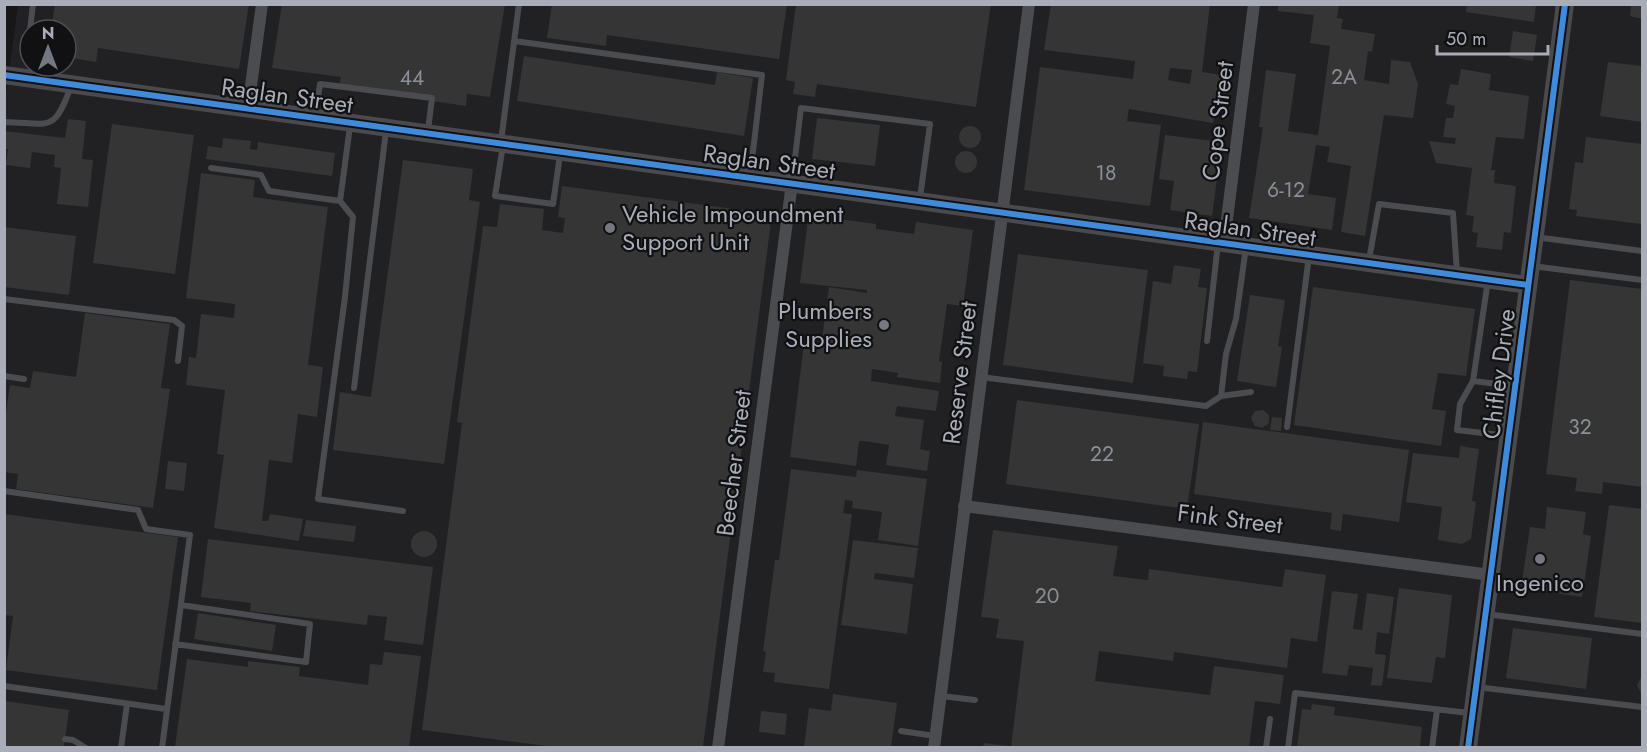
<svg xmlns="http://www.w3.org/2000/svg" width="1647" height="752" viewBox="0 0 1647 752" font-family="Jost,sans-serif">
<rect width="100%" height="100%" fill="#171717"/>
<!-- built -->
<path fill="#212123" fill-rule="evenodd" d="M18,5H1642V747H4V108ZM30,30H66V66H30Z"/>
<!-- building -->
<path fill="#353536" fill-rule="evenodd" d="M55,4H249L239,69L98,48L96,62L66,57V30H51Z
M282,4H505L490,97L467,94L466,106L339,87L341,77L272,68Z
M552,4H787L779,59L607,35L606,46L547,38Z
M796,4H991L976,107L817,84L815,97L793,94L795,82L786,80Z
M1051,4H1210L1202,72L1228,76L1224,107L1215,106L1213,123L1129,109L1127,121L1161,125L1150,206L1024,190L1040,67L1133,79L1135,61L1044,50ZM1170,68L1192,70L1190,84L1168,80Z
M1278,4H1339L1337,18L1343,19L1341,29L1375,34L1372,52L1368,51L1364,80L1389,84L1391,60L1410,62L1418,84L1413,118L1384,115L1365,236L1341,232L1351,166L1327,162L1330,147L1316,145L1308,194L1336,198L1332,230L1249,218L1263,127H1259L1266,70L1296,74L1288,131L1318,135L1330,46L1310,43L1314,15L1278,11Z
M1467,4H1536L1534,22L1466,12Z
M1631,5H1642V19L1630,16Z
M1513,31L1537,35L1533,61L1509,57Z
M524,56L715,85L717,72L753,78L744,136L517,101Z
M1608,62L1642,66V122L1600,116Z
M1461,69L1491,74L1489,90L1529,96L1524,139L1496,137L1491,170H1495L1494,183L1516,186L1511,233L1504,232L1502,250L1476,247L1478,233L1472,232L1474,216L1466,215L1472,168L1436,163L1429,141L1455,144L1456,138L1443,137L1446,118H1453L1455,106L1446,104L1450,84L1458,85Z
M817,118L880,125L875,166L812,159Z
M68,119L86,121L82,159L93,160L88,207L57,204L61,168L54,167L55,155L32,152L30,168L6,165L8,149H4V131L65,138Z
M112,124L194,135L175,274L93,263Z
M959 137a11 11 0 1 1 22 0a11 11 0 1 1-22 0Z
M1165,135L1222,142L1212,216L1170,210L1174,181L1159,179Z
M1586,137L1642,144V224L1576,216L1577,210L1569,209L1575,162L1583,163Z
M223,138L251,141L250,149L257,150L258,142L335,153L332,176L206,159L208,146L222,148Z
M955 162a11 11 0 1 1 22 0a11 11 0 1 1-22 0Z
M403,160L473,169L469,200L480,202L444,464L333,450L340,392L371,397Z
M201,173L255,180L253,197L328,207L308,365L323,367L317,417L298,414L292,463L269,460L262,521H268L270,514L303,519L299,541L214,528L224,455L217,454L225,390L186,385L189,357L196,358L201,314L234,318L235,304L186,298Z
M562,186L772,214L703,747H554L422,730L462,423L457,422L483,226L497,227L500,204L544,209L542,230L563,233L565,218L558,217Z
M808,219L838,223V219L876,224V229L914,234L916,222L973,230L963,306L947,304L939,361L942,362L940,383L897,377L898,373L872,369L871,381L939,391L936,411L897,406L895,416L924,420L920,449L930,451L927,471L886,465L889,445L863,441H859L856,466L790,457L804,343L821,346L829,287L867,293V290L800,283Z
M4,227L76,236L69,295L4,287Z
M1018,254L1148,270L1133,383L1003,365Z
M1174,265L1201,269L1198,287L1207,288L1197,372L1188,371L1187,379L1163,376L1164,366L1143,363L1153,281L1171,284Z
M1570,280L1642,289V487L1603,482L1602,494L1575,491L1577,478L1546,474Z
M1313,287L1475,309L1466,376L1438,373L1432,409L1446,411L1441,446L1294,425Z
M1250,295L1285,300L1278,346L1282,347L1276,387L1237,381Z
M85,313L170,324L161,388L170,389L153,508L16,489L18,474L4,472V427L10,385L30,388L33,371L76,377Z
M1017,400L1199,424L1187,509L1006,484Z
M1263,410L1269,415V423L1262,428L1255,426L1251,418L1255,411Z
M1272,417L1282,418L1281,431L1270,430Z
M1203,422L1409,450L1399,522L1343,514L1341,531L1330,529L1332,513L1194,494Z
M1460,446L1479,449L1472,501L1476,502L1471,539L1462,544L1438,540L1442,507L1406,502L1413,453L1459,458Z
M168,461L187,463L184,491L165,489Z
M791,469L856,477L857,470L927,479L918,546L878,540L882,512L852,508L853,501L845,500L843,513L852,514L829,689L774,682L775,673L763,672L766,652L763,651L775,560H779Z
M1609,505L1642,509V623L1594,617Z
M1547,507L1586,512L1583,534L1591,536L1582,597L1521,588L1530,527L1545,529Z
M4,514L178,537L157,690L6,670L13,616L4,615Z
M306,520L356,526L354,542L303,536Z
M993,530L1118,546L1113,576L1148,580L1149,569L1282,587L1285,569L1326,575L1317,642L1291,638L1287,668L1174,652L1173,661L1099,651L1095,681L1210,695L1214,666L1284,675L1280,704L1255,701L1249,747H1011L1024,641L996,638L999,619L981,617Z
M411 544a13 13 0 1 1 26 0a13 13 0 1 1-26 0Z
M208,539L433,567L423,645L384,640L387,617L368,615L367,625L250,611L251,603L201,597Z
M853,540L918,548L914,578L875,573L874,579L913,584L907,634L841,625Z
M1399,588L1452,595L1445,658L1436,657L1432,683L1387,678Z
M1332,591L1358,594L1353,629L1362,630L1367,593L1394,597L1389,634L1377,632L1375,654L1386,655L1382,686L1371,685L1373,668L1349,665L1347,676L1322,673Z
M198,613L276,625L272,651L194,639Z
M1513,628L1592,638L1586,689L1506,678Z
M384,652L421,656L409,747H175L187,659L248,667V661L300,667L299,676L368,685L370,664L382,665Z
M1642,676V695L1637,685Z
M833,694L897,703L891,747H804L809,708L831,711Z
M4,701L69,710L64,747H4Z
M1312,704L1335,707L1334,715L1422,727L1420,747H1297L1302,709L1311,710Z
M761,711L787,714L785,735L759,732Z
M984,743L1010,746L1009,747H983Z"/>
<g fill="none" stroke-linecap="round" stroke-linejoin="round">
<!-- lane -->
<path stroke="#4b4c50" stroke-width="6" d="M30,30L33,4
M514,41L762,75L750,177
M34,78L35,66
M315,117L320,84L432,98L428,130
M4,122C50,123 54,134 71,86
M501,141L519,4
M503,145L495,196L553,204L560,155
M211,168L261,175L269,191L340,201L350,126
M792,183L801,108L930,124L920,198
M340,201L353,217L345,297L318,499L403,511
M1535,237L1642,251
M1369,260L1379,204L1453,213L1457,273
M1532,266L1642,280
M1488,280L1473,381L1460,404L1457,430L1508,436
M4,299L174,320L182,326L178,361
M1207,341L1218,243
M4,376L24,379
M981,377L1206,406L1221,396L1251,392
M1473,381L1514,386
M354,388L386,131
M1221,396L1226,354L1236,319L1246,247
M1287,427L1309,256
M4,491L138,510L146,529L190,535L162,748
M1486,614L1642,634
M175,644L306,662L310,624L181,605
M4,686L166,709
M1477,687L1642,707
M941,696L975,700
M901,731L935,736
M65,739L73,740L86,748
M121,748L127,704
M1266,748L1270,719
M1288,748L1295,693L1469,713
M1432,748L1437,710"/>
<!-- street -->
<path stroke="#4b4c50" stroke-width="12" d="M248,108L262,4
M1224,243L1254,4
M964,506L1491,575
M718,748L792,183
M934,748L1029,4"/>
<!-- secondary -->
<path stroke="#4a4a4e" stroke-width="18" d="M4,75L1528,285
M1468,748L1565,4"/>
<!-- cycleway casing -->
<g stroke="#111113" stroke-width="10">
<path id="cycleway" d="M4,75L1528,285
M1468,748L1565,4"/>
</g>
<!-- cycleway -->
<use href="#cycleway" stroke="#408adc" stroke-width="6"/>
</g>
<!-- markers -->
<g fill="#757880" stroke="#111113" stroke-width="2">
<circle cx="610" cy="228" r="6"/>
<circle cx="884" cy="325" r="6"/>
<circle cx="1540" cy="559" r="6"/>
</g>
<g text-anchor="middle" stroke-width="4.5" stroke-linejoin="round" paint-order="stroke">
<!-- number labels -->
<g font-size="21" fill="#8b8f98">
<text x="1344" y="84">2A</text>
<text x="412" y="85">44</text>
<text x="1106" y="180">18</text>
<text x="1286" y="197">6-12</text>
<text x="1580" y="434">32</text>
<text x="1102" y="461">22</text>
<text x="1047" y="603">20</text>
</g>
<!-- street labels -->
<g font-size="24" fill="#a8adb8" stroke="#111113">
<text transform="translate(287 96) rotate(8)" y="8">Raglan Street</text>
<text transform="translate(1218 121) rotate(-83)" y="8">Cope Street</text>
<text transform="translate(769 162) rotate(8)" y="8">Raglan Street</text>
<text transform="translate(1250 229) rotate(8)" y="8">Raglan Street</text>
<text transform="translate(960 373) rotate(-83)" y="8">Reserve Street</text>
<text transform="translate(1499 374) rotate(-83)" y="8">Chifley Drive</text>
<text transform="translate(734 463) rotate(-83)" y="8">Beecher Street</text>
<text transform="translate(1230 519) rotate(7)" y="8">Fink Street</text>
</g>
<!-- poi labels -->
<g font-size="24" fill="#a8adb8" stroke="#111113" text-anchor="start">
<text x="622" y="222">Vehicle Impoundment<tspan x="622" dy="28">Support Unit</tspan></text>
<text x="872" y="319" text-anchor="end">Plumbers<tspan x="872" dy="28">Supplies</tspan></text>
<text x="1540" y="591" text-anchor="middle">Ingenico</text>
</g>
</g>
<!-- border -->
<rect width="1647" height="752" fill="none" stroke="#a8adb8" stroke-width="12"/>
<!-- north arrow -->
<g transform="translate(48 48)"><circle r="28" fill="#111113" stroke="#4d4f55" stroke-width="1.5"/>
<path d="M0-4.5L10 22L0 15L-10 22Z" fill="#757880"/>
<text y="-9" font-size="16" font-weight="bold" text-anchor="middle" fill="#a8adb8">N</text>
</g>
<!-- scale -->
<path d="M1437 45v9h111v-9" fill="none" stroke="#a8adb8" stroke-width="3"/>
<text x="1446" y="45" font-size="18" fill="#a8adb8" stroke="#111113" stroke-width="4.5" paint-order="stroke">50 m</text>
</svg>
